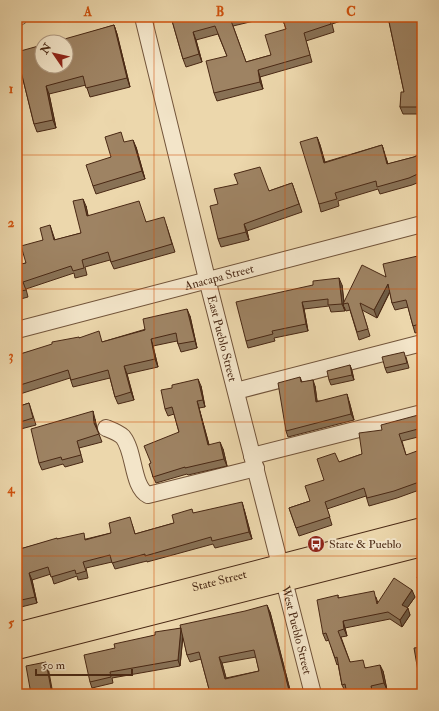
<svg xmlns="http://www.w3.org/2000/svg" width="439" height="711" viewBox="0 0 439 711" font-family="'IM FELL Double Pica',serif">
<rect width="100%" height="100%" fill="#ecd7ac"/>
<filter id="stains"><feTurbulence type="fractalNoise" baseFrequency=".005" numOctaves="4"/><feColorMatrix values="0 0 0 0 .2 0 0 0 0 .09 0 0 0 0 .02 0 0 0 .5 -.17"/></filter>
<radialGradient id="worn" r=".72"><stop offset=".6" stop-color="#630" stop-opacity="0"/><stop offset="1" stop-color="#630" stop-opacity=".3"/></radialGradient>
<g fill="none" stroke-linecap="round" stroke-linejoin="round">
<!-- minor casing -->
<g stroke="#72543a" stroke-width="18">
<g id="minor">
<path d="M17,17H19"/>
<path id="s1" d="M143,17L207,279L313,694"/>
<path id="s2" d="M17,330L422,224"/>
<path d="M236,391L422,343"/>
<path d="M106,428C111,430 119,433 123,437C135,452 132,487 148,495L256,468"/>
<path d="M252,456L422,413"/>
</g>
</g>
<!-- major casing -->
<g stroke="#492814" stroke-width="22">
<g id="major">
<path id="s3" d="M17,633L422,528"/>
<path d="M17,649L422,546"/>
</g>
</g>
<!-- minor -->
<use href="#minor" stroke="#f3e5c9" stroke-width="16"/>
<!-- major -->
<use href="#major" stroke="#ecd7ac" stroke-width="20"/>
</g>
<!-- wall -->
<path fill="#887155" stroke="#492814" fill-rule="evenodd" d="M171,17H253L254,21L233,26L246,62L271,55L286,29L282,17H340L341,21L332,24L334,32L306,41L312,62L260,77L263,89L217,101L214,93L227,56L218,34L196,40L202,62L186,67L183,59Z
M388,17H416L417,23L422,22V114H403L400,107L404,92Z
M114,25L117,34L130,87L90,97L86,85L49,94L56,128L37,132L34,124L17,55Z
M317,137L320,145L325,162L382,145L388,164L414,157L422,153V181L412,185L380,194L378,189L338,201L339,206L321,212L319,204Z
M136,147L145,179L96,194L93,186L111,157Z
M292,183L302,212L247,231L249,240L221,247L218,239L269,191Z
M86,206L88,216L166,224L175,252L114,269L110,260L85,267L87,275L75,278L74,273L26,289L28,297L17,300V265L26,263L43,240L50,225L55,240L81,233Z
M422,255V331L415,333L413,326L408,307L395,310L392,303L390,292L377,318L362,310L370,336L359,340L350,310L346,311L344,307L345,311L331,312L329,306L304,309L308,331L274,338L275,341L248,348L246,341L313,285H342L344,302L386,277Z
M190,316L197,348L181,352L177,341L153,346L158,367L127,374L134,400L118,404L115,397L110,378L73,387L70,378L20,394L17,387V355L80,338L102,342Z
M406,357L409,368L387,373L385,368Z
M350,365L352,371L354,380L331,385L329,380Z
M300,377L302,382L315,386L317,401H349L354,420L288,437L286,431Z
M201,386L205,407L199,408L209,445L223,449L227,466L188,475L187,474L156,483L153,477L151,463L179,432L174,414L168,416L165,409Z
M29,403L36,425L17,430V407Z
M422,414V436L402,441L406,455H419L422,454V489L397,498L369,506L366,496L327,509L332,525L299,536L289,508L310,501L324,480L339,462L362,454L382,430Z
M95,419L97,429L102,442L79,448L83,462L65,467L63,464L42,470L39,463Z
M244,509L252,539L215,548L213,544L147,562V561L115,569L112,562L86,568L88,578L78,580L77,576L54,584L51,574L32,580L37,603L17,608V543L20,549L57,539H86L111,533L132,524L135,534L174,523L194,513Z
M17,511L21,525L17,526Z
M338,595V598L376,597L378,603L415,597L407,608L410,615L402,627L390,619L345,628L347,636L341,637L350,662L366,668L383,671L387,690L374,693L347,691H345L342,685L338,664L337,665L329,640L326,641L323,634Z
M270,612L291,694L209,689L201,659L190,662L187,655L183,636L180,666L112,678L113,683L92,688L90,682L115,648L155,635L181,628ZM256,657L259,671L226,678L222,663Z
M422,647V683L419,677Z"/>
<!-- shaded-wall -->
<path fill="#6f5c45" stroke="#492814" d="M114,25L117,34L130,87L127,78Z
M193,32L196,40L202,62L199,54Z
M258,70L260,77L263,89L260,82Z
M46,86L49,94L56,128L53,120Z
M317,137L320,145L327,170L324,163Z
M133,140L136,147L145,179L142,171Z
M382,145L384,152L390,171L387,164Z
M83,199L86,206L90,224L87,216Z
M244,224L247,231L249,240L246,232Z
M339,278L342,285L344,304H343L345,311L342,304Z
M388,284L390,291L377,318L374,310Z
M302,302L304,309L308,331L306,324Z
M187,309L190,316L197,348L195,341Z
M151,339L153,346L158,367L155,359Z
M350,365L352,371L354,380L352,375Z
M124,366L127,374L134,400L131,392Z
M198,379L201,386L205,407L203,400Z
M313,380L315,386L318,408L316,402Z
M347,394L349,401L354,420L351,414Z
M197,401L199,408L211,452L208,445Z
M93,411L95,419L97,430L94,423Z
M220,442L223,449L227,466L224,459Z
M242,502L244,509L252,539L249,532Z
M29,573L32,580L37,603L35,597Z
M412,590L415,597L405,611L402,605Z
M267,605L270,612L291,694H290Z
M408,608L410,615L402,627L400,620Z
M343,621L345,628L347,636L344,629Z
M181,628L183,634L180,666L178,660Z
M219,657L222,663L228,685L225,679Z
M46,662L48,667L53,694H52Z
M380,665L383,671L387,690L384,683Z"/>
<!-- building -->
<path fill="#9e8363" stroke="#492814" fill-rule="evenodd" d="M171,17H235L230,18L246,62L271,55L265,35L286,29L282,17H329L331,24L304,33L310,55L258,70L260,82L214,93L206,61L227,56L215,26L193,32L199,54L183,59Z
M388,17H415L417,23L422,22V33H420L422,41V107H400L401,92H404Z
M114,25L127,78L86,88L83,76L46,86L53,120L34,124L17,55V52L42,45V66H66V42H54Z
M121,132L124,142L133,140L142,171L93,186L86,165L111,157L105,137Z
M317,137L324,163L382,145L387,164L414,157L422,153V172L409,178L377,187L376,181L335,193L337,199L319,204L300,142Z
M260,167L269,191L292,183L299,204L244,224L246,232L218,239L210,206L218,204L214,189L238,184L234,174Z
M83,199L87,216L139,201L146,222L164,217L172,244L111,262L108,252L82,260L84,268L73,271L71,266L23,282L26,290L17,292V265L26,263L21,246L43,240L40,228L50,225L54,240L81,233L73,201Z
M422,255V323L413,326L406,300L392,303L388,284L374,310L360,303L368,329L357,332L348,303L343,304L362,265L386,277L383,264Z
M339,278L342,304L328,305V299L302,302L306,324L272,331L273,334L246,341L236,302L313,285V281Z
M187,309L195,341L178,344L176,333L151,339L155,359L124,366L131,392L115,397L108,370L71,380L68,370L17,386V355L52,344V342L79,337V338L99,331L102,342L145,330L143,319Z
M404,352L407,363L385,368L382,357Z
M350,365L352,375L329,380L327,371Z
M300,377L301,382L313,380L316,402L347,394L351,414L286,431L278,383Z
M198,379L203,400L197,401L208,445L220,442L224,459L185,468V467L153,477L149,464L151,463L144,446L179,432L172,407L165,409L161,390L172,388V385Z
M29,403L33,418L17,423V407Z
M93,411L94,423L99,434L77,441L81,455L62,460L61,457L39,463L31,429Z
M422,414V428L399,434L406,455L417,451L419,455L422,454V481L394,491L367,498L364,488L325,502L330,517L296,528L289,508L310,501L305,486L324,480L317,459L335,453L339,462L362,454L359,433L382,430L381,425Z
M242,502L249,532L212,541L211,537L145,556V554L112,563L110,555L83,562L86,571L76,574L75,570L51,577L48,567L29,573L35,597L17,601V543L20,549L57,538V539L84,533L85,540L111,533L109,523L130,517L135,534L174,523L172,515L192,509L193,513Z
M422,575V590L417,577Z
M394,578L412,590L402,605L408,608L400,620L388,612L343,621L344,629L338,631L350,662L363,660L365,668L380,665L384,683L371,686L373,694H347L345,684L342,685L337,657L335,658L326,633L323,634L317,600L338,595V598L374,591L377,604Z
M267,605L290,694H197L196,692L209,689L199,652L187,655L180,625L245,611ZM254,650L259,671L225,679L219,657Z
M181,628L178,660L110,672L111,677L90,682L84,655L115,648L114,644L155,635V632Z
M422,647V676L419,677L414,648Z
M46,662L52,694H31L26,666Z"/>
<!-- grid -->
<path fill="none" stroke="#d0520d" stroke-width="1" stroke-opacity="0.55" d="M154,17V694M285,17V694M17,155H422M17,289H422M17,422H422M17,556H422"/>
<!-- icons -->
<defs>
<g id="bus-disc" transform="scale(0.9)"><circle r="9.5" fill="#8f2418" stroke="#f3e5c9"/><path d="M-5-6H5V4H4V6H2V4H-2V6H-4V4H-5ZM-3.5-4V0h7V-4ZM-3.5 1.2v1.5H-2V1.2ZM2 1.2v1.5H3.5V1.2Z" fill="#fff"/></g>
</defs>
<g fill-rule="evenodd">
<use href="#bus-disc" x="316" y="544"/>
</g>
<g text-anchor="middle" stroke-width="4" stroke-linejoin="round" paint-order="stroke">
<!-- street labels -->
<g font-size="12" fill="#492814" stroke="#f3e5c9">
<text dy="4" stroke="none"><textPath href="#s2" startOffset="209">Anacapa Street</textPath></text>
<text dy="4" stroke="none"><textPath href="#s1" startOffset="331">East Pueblo Street</textPath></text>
<text dy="4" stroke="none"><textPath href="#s3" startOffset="209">State Street</textPath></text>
<text dy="4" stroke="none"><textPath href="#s1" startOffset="632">West Pueblo Street</textPath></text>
</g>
<!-- poi labels -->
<g font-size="12" fill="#492814" stroke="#f3e5c9" text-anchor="start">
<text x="329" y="548">State &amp; Pueblo</text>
</g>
</g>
<!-- margin -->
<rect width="439" height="711" fill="none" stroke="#ecd7ac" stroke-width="44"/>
<!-- north arrow -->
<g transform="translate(54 54) rotate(304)"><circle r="19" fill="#f3e5c9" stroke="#af9981"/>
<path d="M0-3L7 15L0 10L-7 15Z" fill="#8f2418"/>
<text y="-6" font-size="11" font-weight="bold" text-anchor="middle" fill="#492814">N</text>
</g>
<!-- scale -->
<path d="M36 669v6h96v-6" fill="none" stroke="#492814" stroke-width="2"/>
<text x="42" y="669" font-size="12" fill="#492814" stroke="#f3e5c9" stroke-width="3" paint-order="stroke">50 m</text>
<rect x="22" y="22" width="395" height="667" fill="none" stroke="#d0520d" stroke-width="1.5"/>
<g font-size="13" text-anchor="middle" font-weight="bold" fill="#d0520d">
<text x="88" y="16">A</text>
<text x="220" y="16">B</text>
<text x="351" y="16">C</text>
<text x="11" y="93">1</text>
<text x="11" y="227">2</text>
<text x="11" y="360">3</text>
<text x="11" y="493">4</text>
<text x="11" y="627">5</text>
</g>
<rect width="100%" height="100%" filter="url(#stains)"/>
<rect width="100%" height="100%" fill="url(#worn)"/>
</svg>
